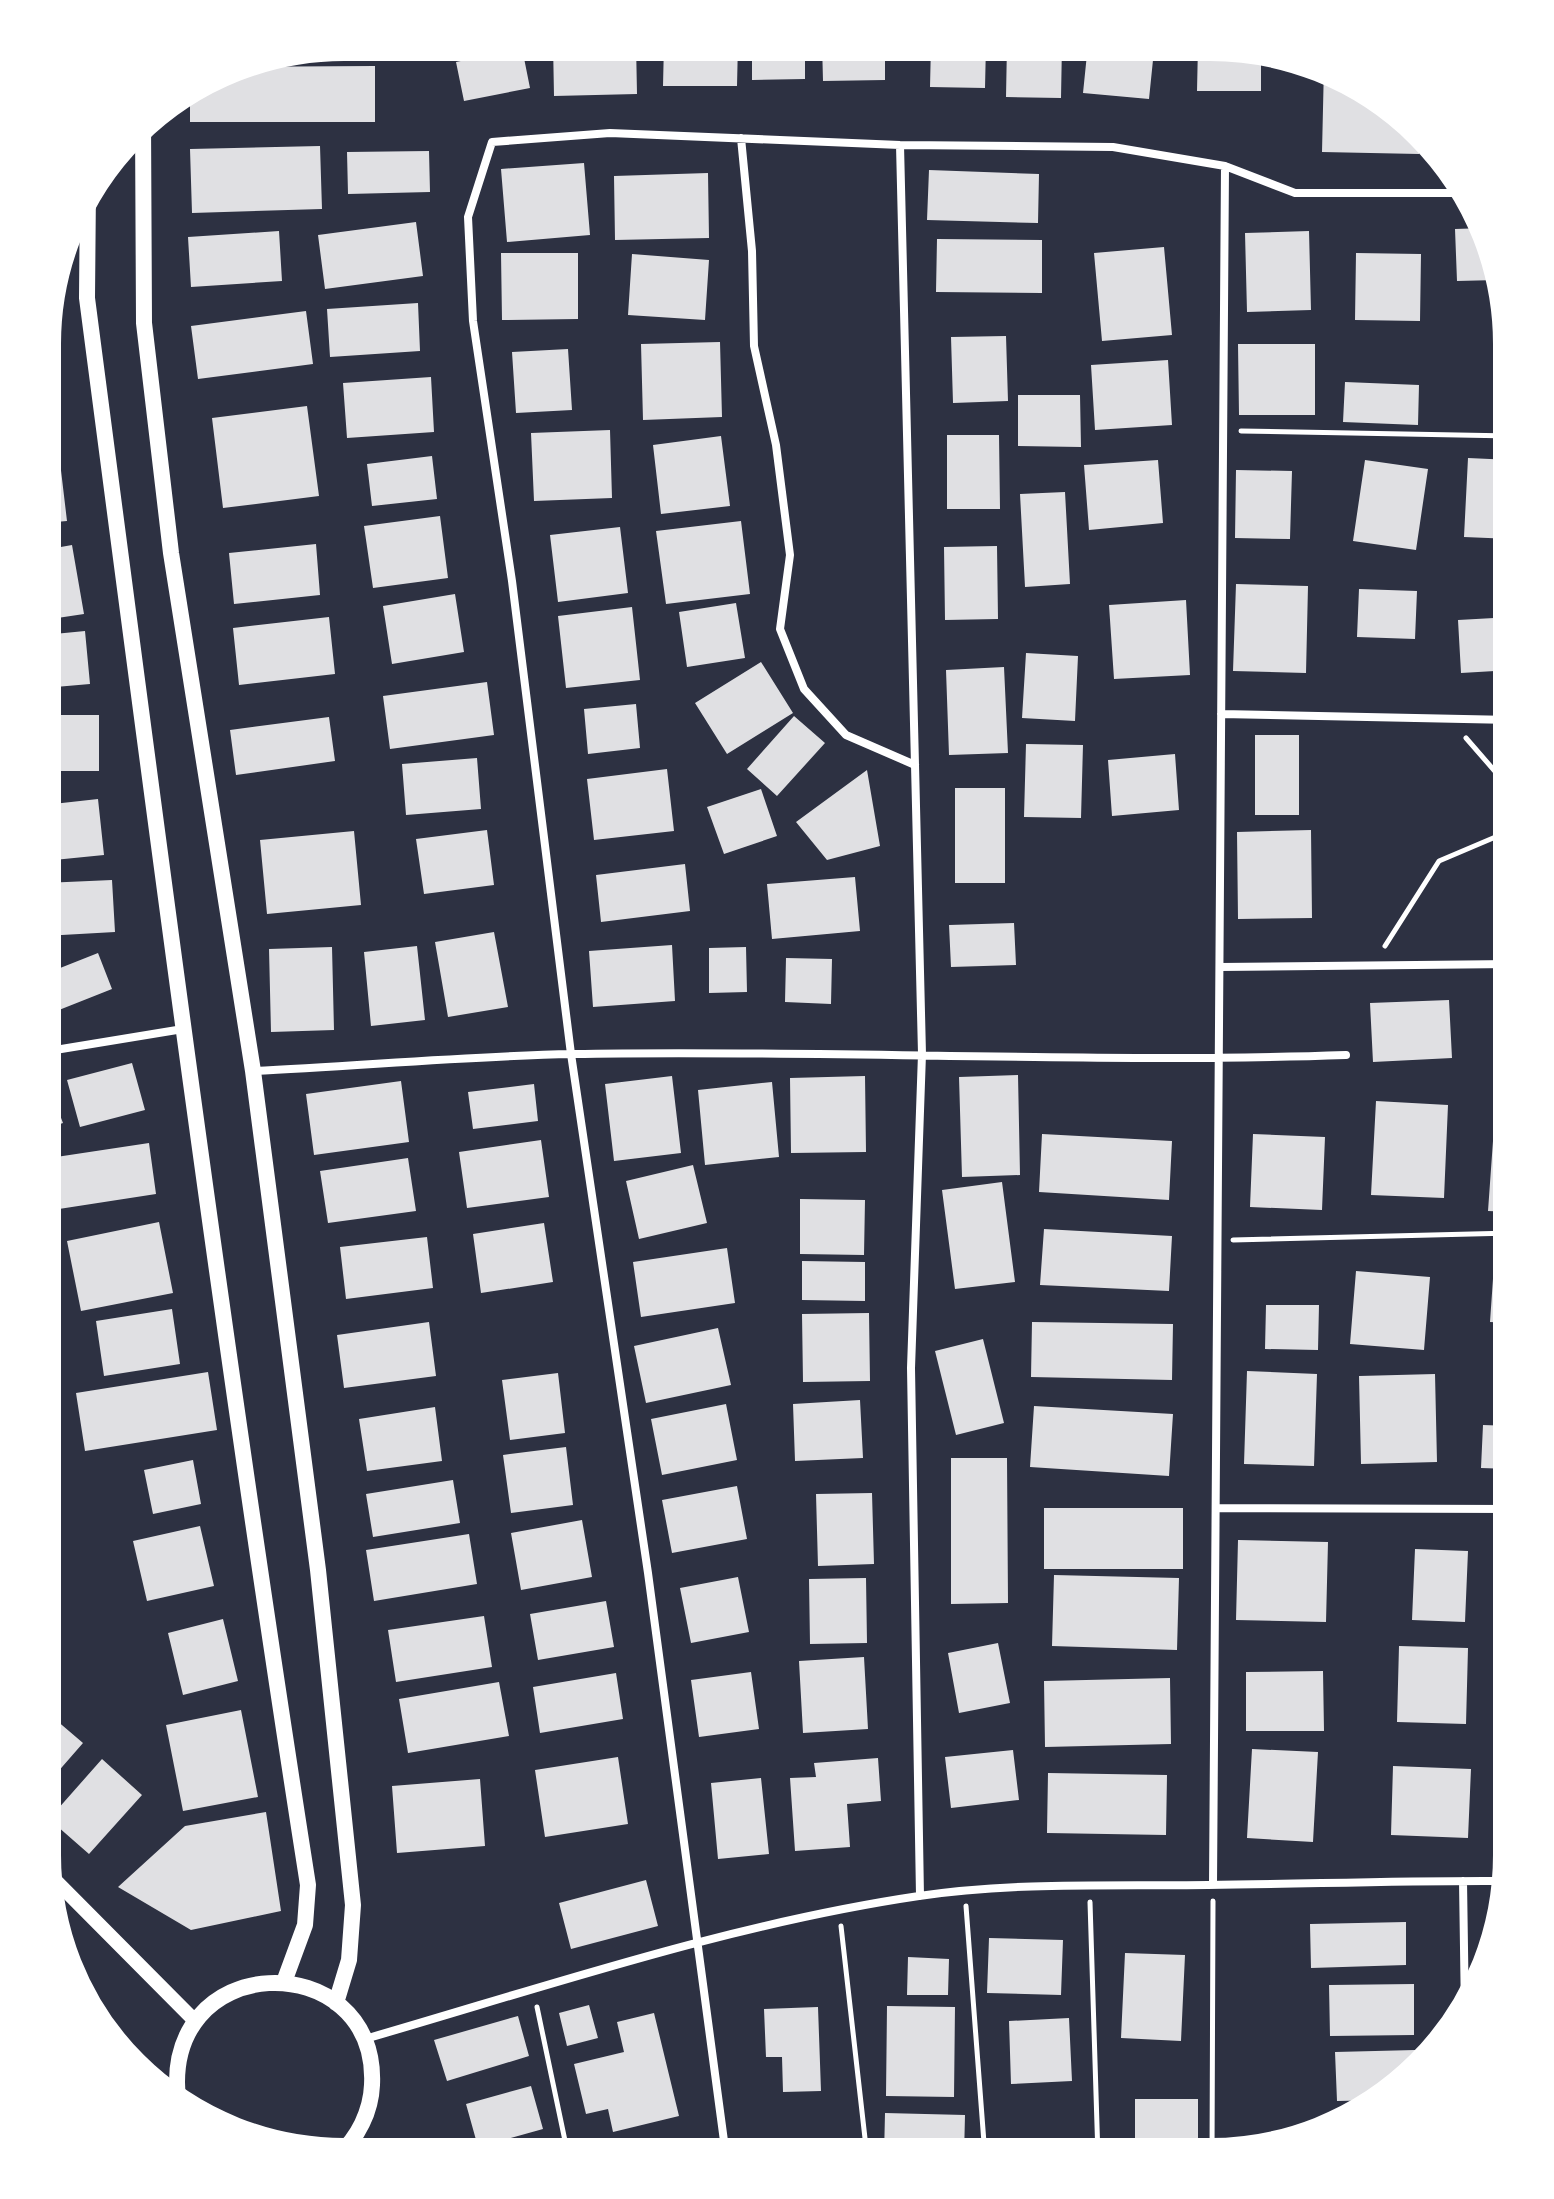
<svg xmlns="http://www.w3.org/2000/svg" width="1554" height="2199" viewBox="0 0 1554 2199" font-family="Signika,sans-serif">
<rect width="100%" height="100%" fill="#2d3142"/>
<!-- building -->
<path fill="#e0e0e3" d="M553,43H636L637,94L554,96Z
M664,43H738L737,86H663Z
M752,43H805V79L752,80Z
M822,43L885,44V80L823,81Z
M931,44H986L985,88L930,87Z
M1007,44H1062L1061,98L1006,97Z
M1198,45H1250L1261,48V91H1197Z
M522,48L530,88L464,101L456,62Z
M1087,54L1153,60L1149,99L1083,93Z
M1324,65L1393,104L1419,136V154L1322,152Z
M375,66V122H190V91L232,67Z
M320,146L322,209L192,213L190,149Z
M429,151L430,192L348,194L347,152Z
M584,163L590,235L507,242L501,169Z
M929,170L1039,174L1038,223L927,220Z
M708,173L709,238L615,240L614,176Z
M416,222L423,276L325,289L318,235Z
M1485,228L1497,280L1457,281L1455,229Z
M279,231L282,281L191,287L188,237Z
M1309,231L1311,310L1247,312L1245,233Z
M937,239L1042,240V293L936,292Z
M1164,247L1172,335L1102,341L1094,253Z
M501,253H578V319L502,320Z
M1356,253L1421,254L1420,321L1355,320Z
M632,254L709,260L705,320L628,315Z
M51,285L59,354L45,356V304Z
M418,303L420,351L330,357L327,309Z
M306,311L313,364L198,379L191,326Z
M1006,336L1008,401L953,403L951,337Z
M720,342L722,417L643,420L641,344Z
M1238,344H1315V415H1239Z
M568,349L572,410L516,413L512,352Z
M1168,360L1172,425L1095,430L1091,365Z
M431,377L434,432L347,438L343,383Z
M45,380H48L57,433L44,435Z
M1345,382L1419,385L1418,425L1343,422Z
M1018,395H1080L1081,447L1018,446Z
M307,406L319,496L223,508L212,418Z
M610,430L612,498L534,501L531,433Z
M947,435H999L1000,509H947Z
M721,436L730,506L661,514L653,445Z
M432,456L437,499L372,506L367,464Z
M1468,458L1512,460V539L1464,537Z
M1158,460L1163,523L1089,530L1084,465Z
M1365,460L1428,469L1416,550L1353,541Z
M60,462L67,521L44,523V464Z
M1236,470L1292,471L1290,539L1235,538Z
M1065,492L1070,584L1025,587L1020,494Z
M440,516L448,578L373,588L364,526Z
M741,521L750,594L666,604L656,531Z
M620,527L628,593L558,602L550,535Z
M316,544L320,595L234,604L229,553Z
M72,545L84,614L44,620V550Z
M997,546L998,619L945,620L944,547Z
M1236,584L1308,586L1306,673L1233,671Z
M1359,589L1417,591L1415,639L1357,637Z
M455,594L464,652L392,664L383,606Z
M1186,600L1190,675L1114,679L1109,605Z
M736,603L745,658L687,667L679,612Z
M632,607L640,680L566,688L558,616Z
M329,617L335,674L239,685L233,628Z
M1512,617V670L1461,673L1458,620Z
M85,631L90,684L44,688V635Z
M1026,653L1078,656L1075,721L1022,718Z
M761,662L793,713L727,754L695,703Z
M1004,667L1008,753L949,755L946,670Z
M487,682L494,735L390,749L383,696Z
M636,704L640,748L588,754L584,709Z
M44,715H99V771H44Z
M794,716L825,743L777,796L747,769Z
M329,717L335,761L236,775L230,730Z
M1255,735H1299V815H1255Z
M1026,744L1083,745L1081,818L1024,817Z
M1175,754L1179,810L1112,816L1108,760Z
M477,758L481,809L406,815L402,764Z
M667,769L674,831L594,840L587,779Z
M867,770L880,846L827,860L796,822Z
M955,788H1005V883H955Z
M761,789L777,836L724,854L707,807Z
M98,799L104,855L44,861V805Z
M487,830L494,885L424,894L416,839Z
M1311,830L1312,918L1238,919L1237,832Z
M354,831L361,905L267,914L260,840Z
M685,864L690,911L601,922L596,875Z
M855,877L860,931L772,939L767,884Z
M112,880L115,932L44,936V883Z
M1014,923L1016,965L951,967L949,925Z
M494,932L508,1007L448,1017L435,942Z
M672,945L675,1001L593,1007L589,951Z
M417,946L425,1020L371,1026L364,952Z
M332,947L334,1030L271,1032L269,949Z
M746,947L747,992L709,993V948Z
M98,953L112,989L59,1010L45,974Z
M786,958L832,959L831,1004L785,1002Z
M1497,991L1512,992V1068L1494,1067Z
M1449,1000L1452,1058L1373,1062L1370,1003Z
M132,1063L145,1110L80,1127L67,1080Z
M43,1071L63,1123L43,1130Z
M1018,1075L1020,1175L962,1177L959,1077Z
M672,1076L681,1153L614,1161L605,1084Z
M865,1076L866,1152L791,1153L790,1078Z
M401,1081L409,1142L314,1155L306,1094Z
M772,1082L779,1157L705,1165L698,1090Z
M534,1084L538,1121L473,1129L468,1092Z
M1496,1099L1512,1100V1212L1488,1211Z
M1376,1101L1448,1105L1444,1198L1371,1195Z
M1042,1134L1172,1141L1169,1200L1039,1192Z
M1253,1134L1325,1137L1322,1210L1250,1207Z
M541,1140L549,1197L467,1208L459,1152Z
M149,1143L156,1194L46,1211L43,1159Z
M408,1158L416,1211L328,1223L320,1171Z
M693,1165L707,1223L639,1239L626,1181Z
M1002,1182L1015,1282L955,1289L942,1190Z
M800,1199L865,1200L864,1255L800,1254Z
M159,1222L173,1293L81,1311L67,1241Z
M544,1223L553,1282L481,1293L473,1234Z
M1044,1229L1172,1236L1169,1291L1040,1285Z
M427,1237L433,1288L346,1299L340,1247Z
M727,1248L735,1303L641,1317L633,1262Z
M1495,1250L1512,1252V1323L1490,1322Z
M802,1261L865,1262V1301L802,1300Z
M1356,1271L1430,1277L1424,1350L1350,1344Z
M1266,1305H1319L1318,1350L1265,1349Z
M172,1309L180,1364L104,1376L96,1321Z
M869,1313L870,1381L803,1382L802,1314Z
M429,1322L436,1376L344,1388L337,1335Z
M1032,1322L1173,1324L1172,1380L1031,1377Z
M718,1328L731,1385L646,1403L634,1346Z
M983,1339L1004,1423L956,1435L935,1351Z
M1247,1371L1317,1374L1314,1466L1244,1464Z
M208,1372L217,1430L85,1451L76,1393Z
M558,1373L565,1433L510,1440L502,1380Z
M1435,1374L1437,1462L1361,1464L1359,1376Z
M860,1400L863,1458L795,1461L793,1404Z
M726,1404L737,1460L662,1475L651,1419Z
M1034,1406L1173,1414L1169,1476L1030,1467Z
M435,1407L442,1461L367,1471L359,1419Z
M1483,1425L1512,1426L1511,1469L1481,1468Z
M566,1447L573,1505L511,1513L503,1455Z
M951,1458H1007L1008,1603L951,1604Z
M193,1460L201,1504L153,1514L144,1470Z
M453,1480L460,1523L373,1537L366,1494Z
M737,1486L747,1539L672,1553L662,1500Z
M872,1493L874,1564L818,1566L816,1494Z
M1044,1508H1183V1569H1044Z
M582,1520L592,1577L521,1590L511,1533Z
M200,1526L214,1586L147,1601L133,1541Z
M469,1534L477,1584L374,1601L366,1550Z
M1238,1540L1328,1542L1326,1622L1236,1620Z
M1415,1549L1468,1551L1465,1622L1412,1620Z
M1054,1575L1179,1578L1177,1650L1052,1646Z
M738,1577L749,1632L691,1643L680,1588Z
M866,1578L867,1643L810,1644L809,1579Z
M1506,1587H1511V1625H1506Z
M606,1601L614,1647L538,1660L530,1614Z
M484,1616L492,1667L396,1682L388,1630Z
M223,1619L238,1681L183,1695L168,1633Z
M998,1643L1010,1703L959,1713L948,1653Z
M1399,1646L1468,1648L1466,1724L1397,1722Z
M1505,1649H1511V1731H1503Z
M864,1657L868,1729L803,1733L799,1661Z
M1323,1671L1324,1731H1246V1672Z
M751,1672L759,1729L699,1737L691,1680Z
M616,1673L623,1719L540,1733L533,1687Z
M1170,1678L1171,1744L1045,1747L1044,1681Z
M499,1682L509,1736L408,1753L399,1699Z
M42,1708L83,1743L42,1790Z
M241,1710L258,1797L183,1811L166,1725Z
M1252,1749L1318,1752L1313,1842L1247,1838Z
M1013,1750L1019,1800L951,1808L945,1757Z
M618,1757L628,1824L545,1837L535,1770Z
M878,1758L881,1801L847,1804L850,1847L795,1851L790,1778L816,1777L814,1763Z
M102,1759L142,1795L89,1854L49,1819Z
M1393,1766L1471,1769L1468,1838L1391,1835Z
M1048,1773L1167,1775L1166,1835L1047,1833Z
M761,1778L769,1854L718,1859L711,1783Z
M480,1779L485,1846L397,1853L392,1786Z
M266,1812L281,1911L191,1930L118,1887L185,1826Z
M646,1880L658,1926L571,1949L559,1903Z
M1406,1922V1965L1311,1968L1310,1924Z
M989,1938L1063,1940L1061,1995L987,1993Z
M1125,1953L1185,1955L1181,2041L1121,2038Z
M908,1957L949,1959L948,1995H907Z
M71,1978L92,2001L85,2006L73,1988Z
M1414,1984V2035L1330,2036L1329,1985Z
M589,2005L598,2038L567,2046L559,2013Z
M887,2006L955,2007L954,2097L886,2096Z
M818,2007L821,2091L783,2092L782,2057H766L764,2009Z
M654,2013L679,2116L613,2132L608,2109L586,2114L574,2064L624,2052L617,2022Z
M518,2016L529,2056L447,2081L434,2040Z
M1069,2018L1072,2081L1011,2084L1009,2021Z
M1415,2050L1416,2074L1409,2082L1382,2100L1337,2101L1335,2052Z
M531,2086L543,2129L478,2147L466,2104Z
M1135,2099H1198V2157H1135Z
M885,2113L965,2115L964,2156H884Z
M678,2141L680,2156L635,2155L634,2147Z
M1027,2142H1080V2157L1027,2156Z"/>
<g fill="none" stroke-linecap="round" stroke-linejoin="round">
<!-- path -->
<path stroke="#fff" stroke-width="5" d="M1241,431L1512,436
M1466,738L1506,784H1512
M1385,946L1439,861L1512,830
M1233,1240L1512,1233
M1090,1902L1098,2157
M966,1906L985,2156
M841,1926L867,2156
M537,2007L568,2155
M1212,2156L1213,1901"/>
<!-- minor -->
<path stroke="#fff" stroke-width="8" d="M741,138L752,251L754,346L776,445L790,555L780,629L804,689L846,735L915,765
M900,145L922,1054L911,1368L920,1896
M1221,714L1512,720
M1220,967L1512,964
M43,1052L183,1029
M253,1071C360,1066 467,1056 573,1054C831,1049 1089,1064 1346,1055
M1216,1508L1511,1509
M1463,1881L1465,2015
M1213,1885L1225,166
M365,2039C548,1986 730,1924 919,1896C1014,1882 1112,1886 1208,1885C1309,1884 1409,1880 1510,1881
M726,2156L648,1573L571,1054L512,581L473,321L468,217L492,142L610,133L900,145L1113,147L1225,166L1295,193H1466"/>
<!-- tertiary -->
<path stroke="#fff" stroke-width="14" d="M46,1871L195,2021"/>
<!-- secondary -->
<path stroke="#fff" stroke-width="16" d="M143,120L144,323L171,553L253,1071L318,1570L353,1905L349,1960L336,2003
M88,187L87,298C156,828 225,1357 308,1885L305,1925L284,1982
M179,2107C154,1946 379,1945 372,2085C371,2111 358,2138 338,2155"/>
</g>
<!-- crop -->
<path d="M0 0H1554V2199H0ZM344 56H1210A288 288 0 0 1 1498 344V1855A288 288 0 0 1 1210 2143H344A288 288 0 0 1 56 1855V344A288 288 0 0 1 344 56Z" fill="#fff" fill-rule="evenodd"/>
<path fill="none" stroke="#fff" stroke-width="10" d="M344 56H1210A288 288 0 0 1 1498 344V1855A288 288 0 0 1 1210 2143H344A288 288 0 0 1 56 1855V344A288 288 0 0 1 344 56Z"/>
</svg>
